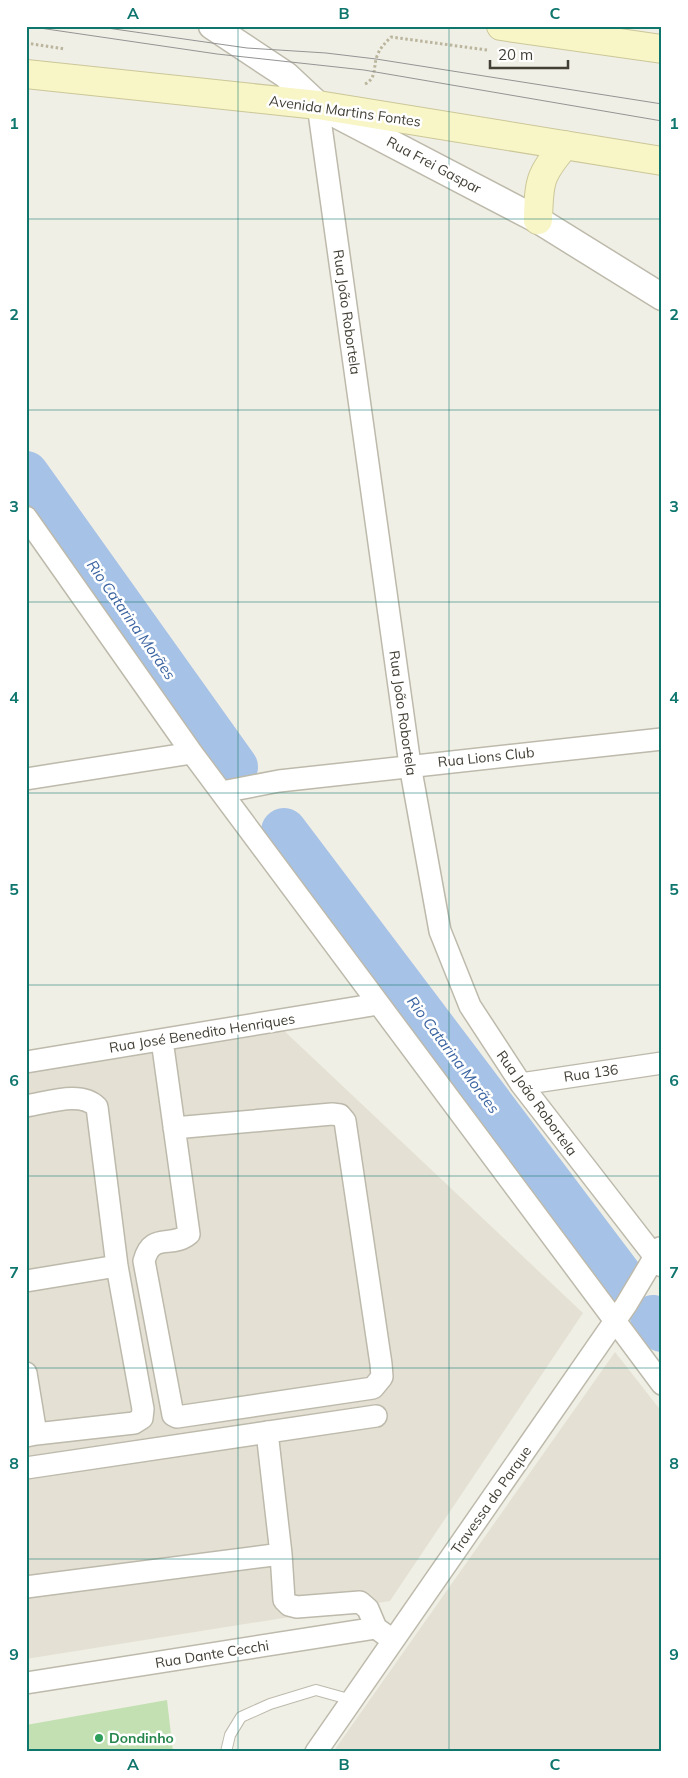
<svg xmlns="http://www.w3.org/2000/svg" width="688" height="1778" viewBox="0 0 688 1778" font-family="Mulish,sans-serif">
<rect width="100%" height="100%" fill="#f0efe5"/>
<!-- residential -->
<path fill="#e4e1d4" d="M279,1026L583,1313L390,1601L26,1659V1069Z
M615,1352L662,1412V1752H333Z"/>
<!-- garden -->
<path fill="#c3e0b2" d="M167,1700L173,1752H26V1725Z"/>
<g fill="none" stroke-linecap="round" stroke-linejoin="round">
<!-- river -->
<path stroke="#a7c2e7" stroke-width="46" d="M26,474L235,767
M284,831L622,1279
M653,1318L662,1329"/>
<!-- service casing -->
<g stroke="#bdbaac" stroke-width="12">
<path id="service" d="M226,1752L230,1735L241,1717L270,1704L316,1690L352,1700"/>
</g>
<!-- minor casing -->
<g stroke="#bdbaac" stroke-width="24">
<path id="minor" d="M318,105L410,765L440,931L470,1006L521,1084L662,1266
M26,517L192,753L662,1384
M26,779L192,753
M222,792L279,781L662,739
M162,1040L189,1234C171,1249 152,1231 144,1261L173,1415L177,1417L373,1388L382,1377L381,1364L345,1121L340,1115L332,1114L174,1128
M26,1062L378,1004
M521,1084L662,1063
M26,1106C47,1103 81,1090 97,1107L117,1266L143,1409L142,1418L134,1423L36,1434
M26,1281L117,1266
M26,1373L36,1434L26,1436
M267,1432L281,1554
M26,1468L376,1416
M26,1587L281,1554L284,1600L289,1605L297,1607L360,1602L368,1609L376,1628
M26,1683L376,1628L387,1636
M316,1752L626,1305L660,1248"/>
</g>
<!-- tertiary casing -->
<g stroke="#bdbaac" stroke-width="29">
<path id="tertiary" d="M212,26L286,75L318,105L538,220L662,297"/>
</g>
<!-- secondary casing -->
<g stroke="#cbc799" stroke-width="30">
<path id="secondary" d="M501,26L662,49
M26,74L318,105L662,161
M538,220C539,182 539,175 565,145"/>
</g>
<!-- path -->
<path stroke="#bab59c" stroke-width="3" stroke-dasharray="2.5 2.5" stroke-linecap="butt" d="M26,43L65,49
M365,84C377,78 373,67 377,56C380,48 385,43 391,37L487,50"/>
<!-- service -->
<use href="#service" stroke="#fff" stroke-width="10"/>
<!-- minor -->
<use href="#minor" stroke="#fff" stroke-width="21"/>
<!-- tertiary -->
<use href="#tertiary" stroke="#fff" stroke-width="26"/>
<!-- secondary -->
<use href="#secondary" stroke="#f8f5c7" stroke-width="28"/>
<!-- tram -->
<path stroke="#949494" stroke-width="1" d="M26,26L217,54L364,70L662,121
M93,26L247,48L326,53L376,59L662,104"/>
</g>
<!-- grid -->
<path fill="none" stroke="#0f766e" stroke-width="1" stroke-opacity="0.55" d="M238,26V1752M449,26V1752M26,219H662M26,410H662M26,602H662M26,793H662M26,985H662M26,1176H662M26,1368H662M26,1559H662"/>
<!-- markers -->
<circle fill="#2e9e5b" stroke="#fff" stroke-width="2" cx="99" cy="1738" r="5"/>
<g text-anchor="middle" stroke-width="5" stroke-linejoin="round" paint-order="stroke">
<!-- street labels -->
<g font-size="14" fill="#423f35" stroke="#fff">
<text transform="translate(345 111) rotate(8)" y="5">Avenida Martins Fontes</text>
<text transform="translate(434 165) rotate(28)" y="5">Rua Frei Gaspar</text>
<text transform="translate(347 312) rotate(82)" y="5">Rua João Robortela</text>
<text transform="translate(403 713) rotate(82)" y="5">Rua João Robortela</text>
<text transform="translate(486 757) rotate(-6)" y="5">Rua Lions Club</text>
<text transform="translate(202 1033) rotate(-9)" y="5">Rua José Benedito Henriques</text>
<text transform="translate(591 1073) rotate(-8)" y="5">Rua 136</text>
<text transform="translate(537 1103) rotate(54)" y="5">Rua João Robortela</text>
<text transform="translate(491 1500) rotate(-55)" y="5">Travessa do Parque</text>
<text transform="translate(212 1654) rotate(-9)" y="5">Rua Dante Cecchi</text>
</g>
<!-- leisure labels -->
<g font-size="14" font-weight="bold" fill="#27864d" stroke="#fff" text-anchor="start">
<text x="109" y="1743">Dondinho</text>
</g>
<!-- water labels -->
<g font-size="15" font-style="italic" fill="#3b64a1" stroke="#fff">
<text transform="translate(131 620) rotate(55)" y="5">Rio Catarina Morães</text>
<text transform="translate(453 1055) rotate(53)" y="5">Rio Catarina Morães</text>
</g>
</g>
<!-- border -->
<rect width="688" height="1778" fill="none" stroke="#ffffff" stroke-width="55"/>
<!-- scale -->
<path d="M490 60v8h78v-8" fill="none" stroke="#423f35" stroke-width="2.5"/>
<text x="498" y="60" font-size="15" fill="#423f35" stroke="#ffffff" stroke-width="4" paint-order="stroke">20 m</text>
<rect x="28" y="28" width="632" height="1722" fill="none" stroke="#0f766e" stroke-width="2"/>
<g font-size="16" text-anchor="middle" font-weight="bold" fill="#0f766e">
<text x="133" y="19">A</text>
<text x="344" y="19">B</text>
<text x="555" y="19">C</text>
<text x="14" y="129">1</text>
<text x="674" y="129">1</text>
<text x="14" y="320">2</text>
<text x="674" y="320">2</text>
<text x="14" y="512">3</text>
<text x="674" y="512">3</text>
<text x="14" y="703">4</text>
<text x="674" y="703">4</text>
<text x="14" y="895">5</text>
<text x="674" y="895">5</text>
<text x="14" y="1086">6</text>
<text x="674" y="1086">6</text>
<text x="14" y="1278">7</text>
<text x="674" y="1278">7</text>
<text x="14" y="1469">8</text>
<text x="674" y="1469">8</text>
<text x="14" y="1660">9</text>
<text x="674" y="1660">9</text>
<text x="133" y="1770">A</text>
<text x="344" y="1770">B</text>
<text x="555" y="1770">C</text>
</g>
</svg>
